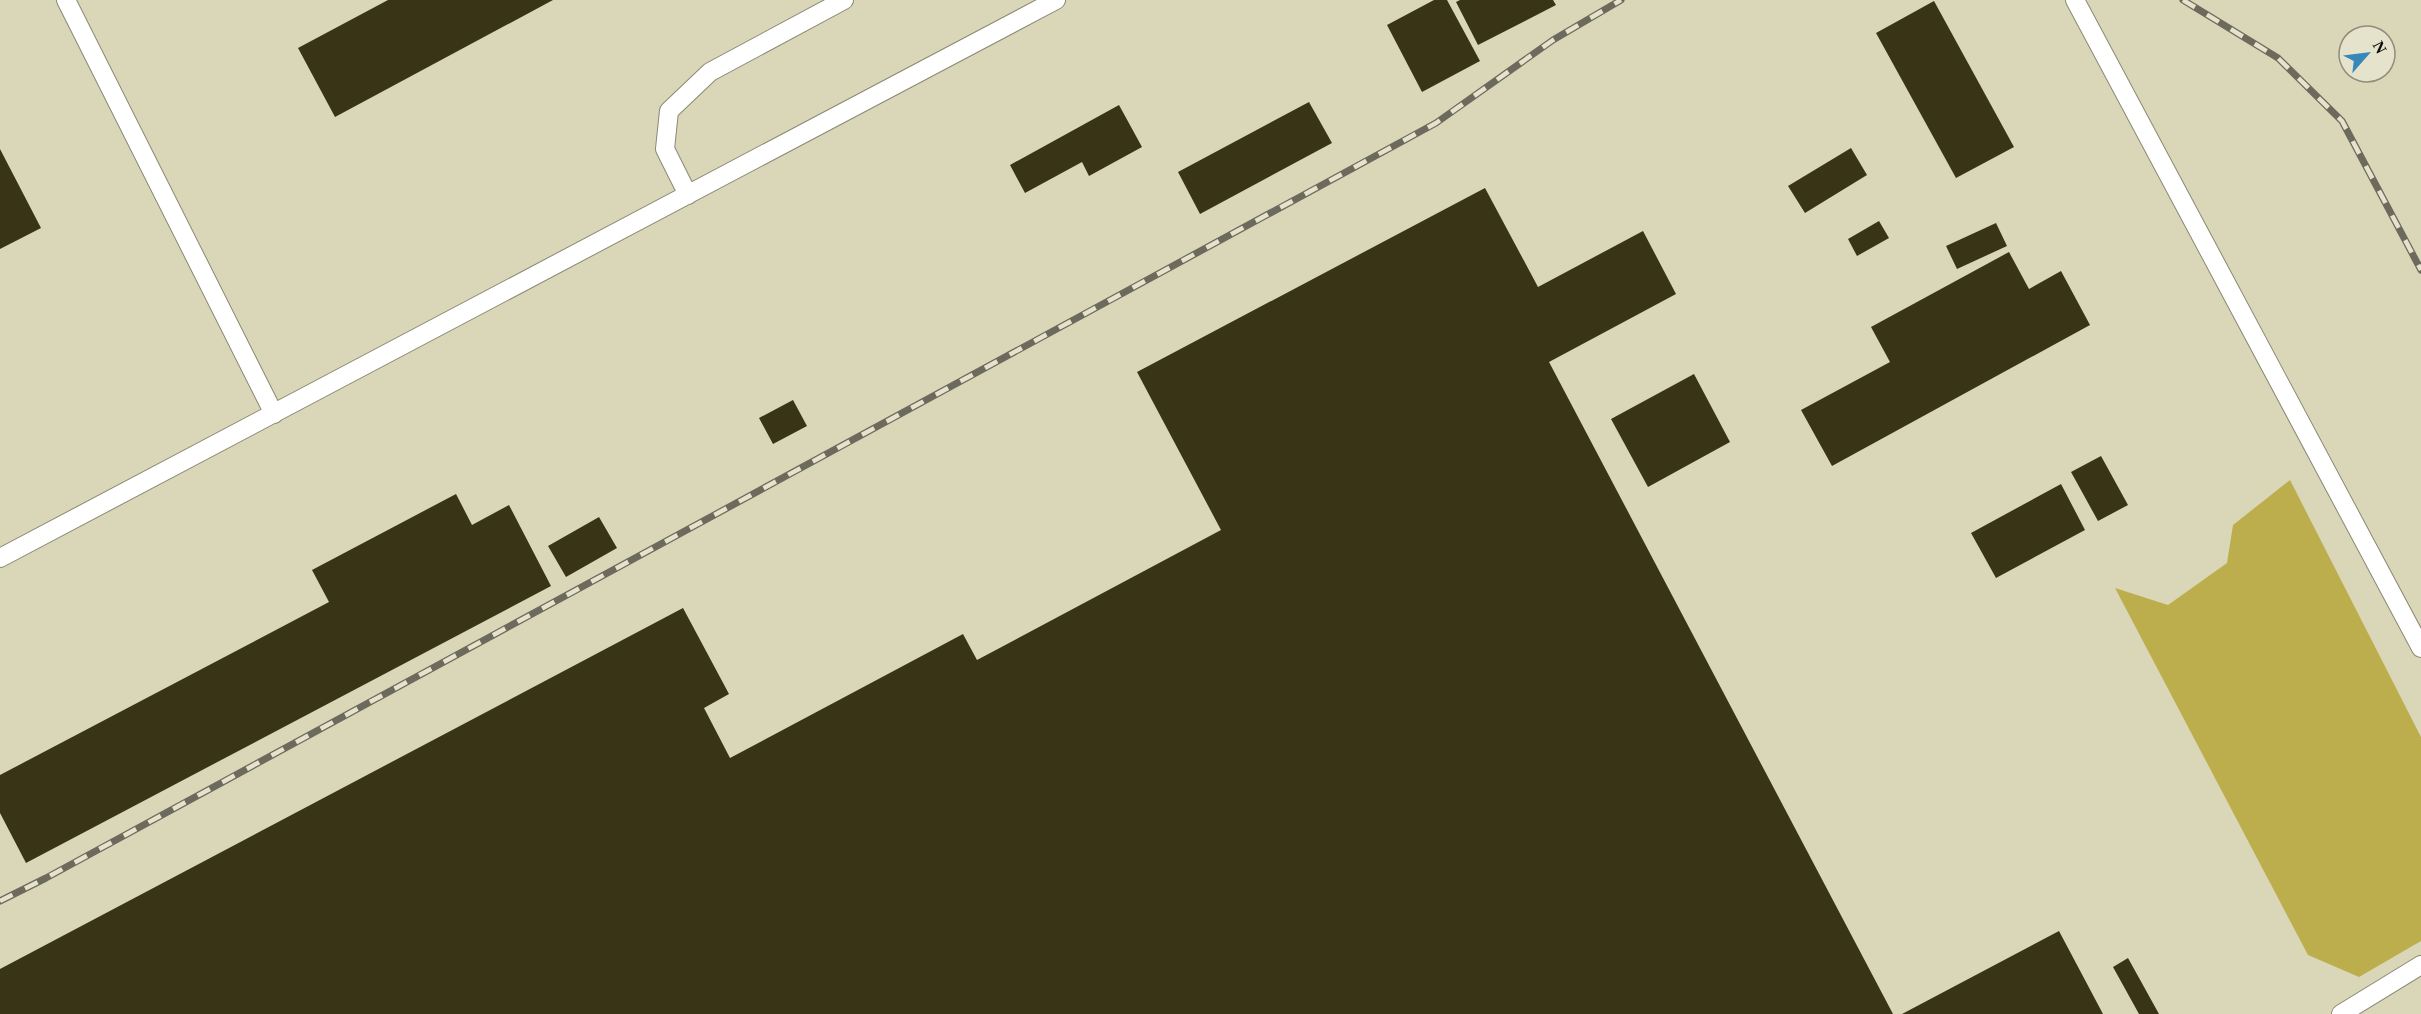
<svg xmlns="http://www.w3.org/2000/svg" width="2421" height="1014" viewBox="0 0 2421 1014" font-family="'Times New Roman',serif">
<rect width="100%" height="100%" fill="#e6e3cc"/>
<!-- built -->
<path fill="#dad6b8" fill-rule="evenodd" d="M0,0H2421V1014H0ZM2349,36H2385V72H2349Z"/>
<!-- forest -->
<path fill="#bdae4d" d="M2290,480L2421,737V941L2359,977L2308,955L2115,588L2168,605L2227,563L2233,525Z"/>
<!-- building -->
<path fill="#393415" d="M388,0H553L335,117L298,48Z
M1434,0H1447L1480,61L1422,92L1387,25Z
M1460,0H1553L1556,5L1478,45L1456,2Z
M1934,1L2014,147L1956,178L1876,33Z
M1309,102L1332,143L1200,214L1178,172Z
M1119,105L1142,147L1089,176L1082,162L1025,193L1010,165Z
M1851,148L1867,175L1805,213L1788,186Z
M0,149L41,228L0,249Z
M1485,188L1538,287L1643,231L1676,294L1549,362L1893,1014H0V969L683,608L729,694L704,708L730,758L963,634L977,660L1221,530L1137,372Z
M1879,221L1889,238L1857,256L1848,239Z
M1996,223L2007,246L1957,269L1946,246Z
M2009,252L2029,289L2061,271L2090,325L1832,466L1801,410L1890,362L1871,327Z
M1694,374L1730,442L1648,487L1611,419Z
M793,400L807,426L773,444L759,418Z
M2101,456L2128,505L2098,521L2071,472Z
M2061,484L2085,530L1996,578L1971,533Z
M456,494L472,525L509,505L551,586L26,863L0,813V775L329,602L312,570Z
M599,517L617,548L566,577L548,546Z
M2059,931L2103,1014H1902Z
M2128,958L2159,1014H2139L2113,967Z"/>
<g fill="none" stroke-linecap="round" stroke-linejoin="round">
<!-- lane casing -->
<g stroke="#8b8873" stroke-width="20">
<path id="lane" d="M66,0L274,414
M2075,0L2421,648
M688,195L665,149L669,111L710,72L844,0
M0,558L1056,0
M2341,1014L2421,965"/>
</g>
<!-- lane -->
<use href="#lane" stroke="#fff" stroke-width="18"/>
<!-- rail casing -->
<g stroke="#6c6a5c" stroke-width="7">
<path id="rail" d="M2183,0L2278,58L2342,121L2421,270
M0,901L46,878L1436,123L1553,40L1621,0"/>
</g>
<!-- rail -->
<use href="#rail" stroke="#e6e3cc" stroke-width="4.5" stroke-dasharray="14" stroke-linecap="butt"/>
</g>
<!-- north arrow -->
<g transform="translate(2367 54) rotate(62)"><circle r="28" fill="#e6e3cc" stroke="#8f8d7c" stroke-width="1.5"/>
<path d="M0-4.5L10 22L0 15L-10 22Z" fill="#3588b8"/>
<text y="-9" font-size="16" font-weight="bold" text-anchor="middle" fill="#0d0c05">N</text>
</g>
</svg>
